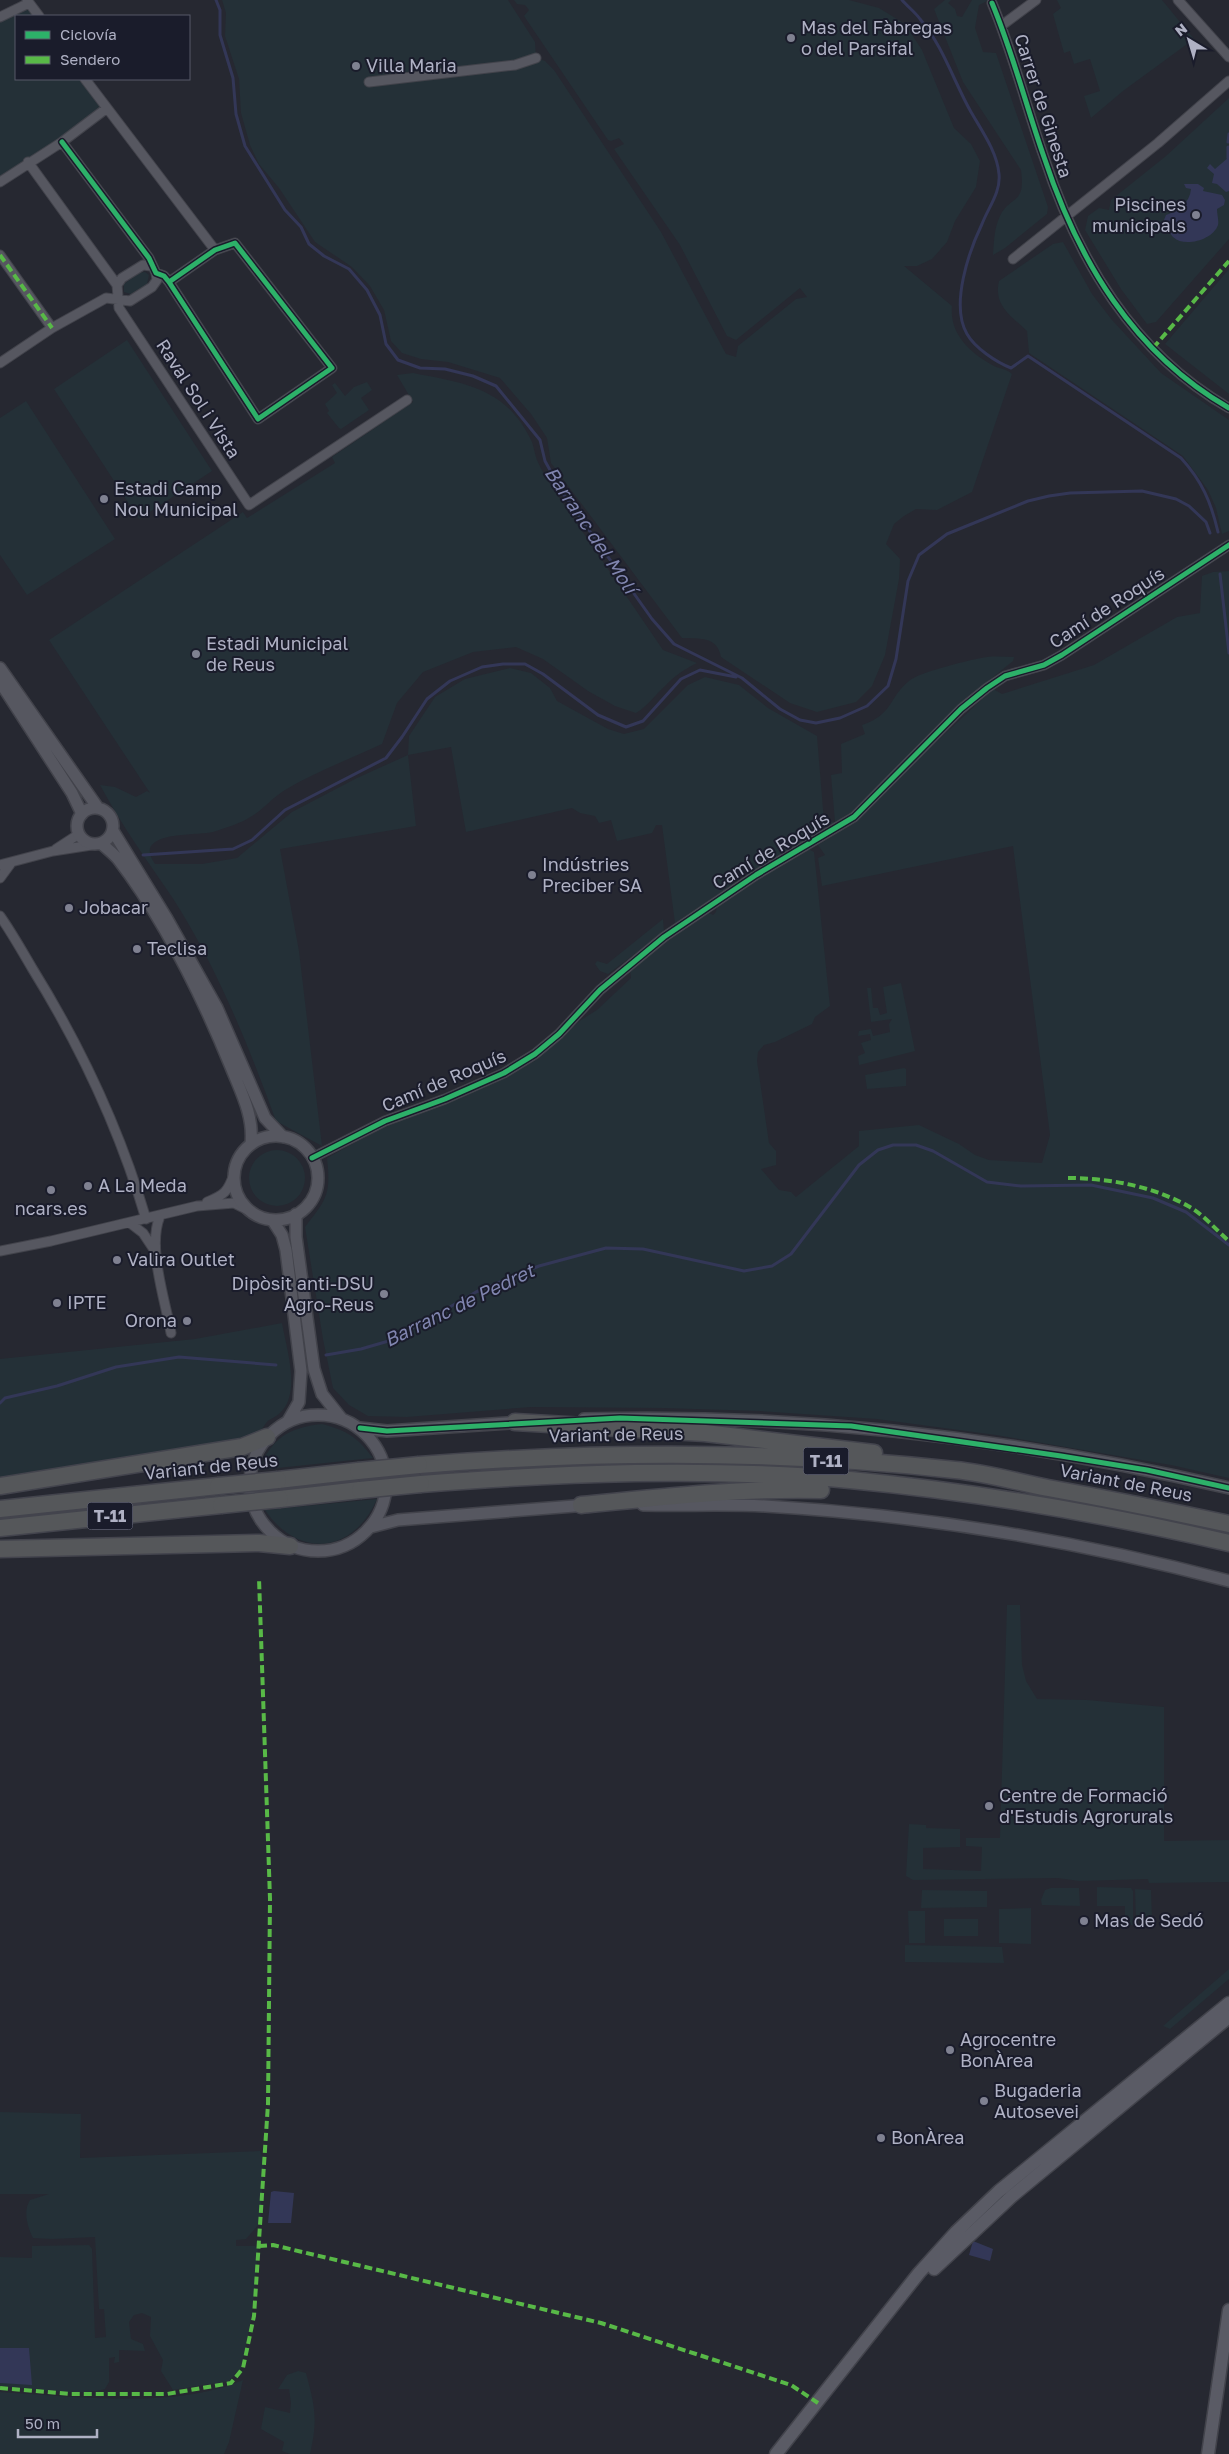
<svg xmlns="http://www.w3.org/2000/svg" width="1229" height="2454" viewBox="0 0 1229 2454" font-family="'Golos Text',sans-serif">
<rect width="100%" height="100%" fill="#262831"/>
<!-- green -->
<path fill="#243037" d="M222,0H508L535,42L536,58L545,61L554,70L661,232L726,354L736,357L738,346L796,299L807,297L800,288L736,340L727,336L680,245L614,149L624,144L619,138L611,141L608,140L524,16L529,10L525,5L517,4L514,0H849L879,8L905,24L922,50L954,128L971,144L980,161L976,187L955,221L947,242L932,259L917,266H904L952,306C949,334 971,354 994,366C1000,369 1007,369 1012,374L972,492L937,510L916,509L904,516L894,524L886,544L900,559L899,579L885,655L872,686L856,702L817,712L790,703L721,657C717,636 700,639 682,638L551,463L547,438L531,414L500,378L448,362L421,359L402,353L391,341L384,310L370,286L352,267L315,242L279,188L259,164L250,145L241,113L239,79L225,36L226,13Z
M945,0H951L948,3L955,9L957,16L962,17L972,0H989L979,5L975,28L983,52L996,53L1048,207L1047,214L1005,248L993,255C994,241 994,229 1000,216C1010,195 1026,206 1021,170L963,82L934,9Z
M1057,0H1162L1194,39L1123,91L1091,118L1084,96L1100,91L1090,59L1074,64L1070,51L1064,53L1053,14L1061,8Z
M29,3L39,16H16V79H85L107,108L4,180L0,175V17Z
M1229,98V239L1156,322L1147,324L1121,289L1085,230L1088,216L1099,208L1109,210L1111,200L1166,156Z
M1063,242L1092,294L1112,320L1161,373L1229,420V531L1222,534L1216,508L1208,490L1183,456L1029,353L1027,331C1011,316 993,305 999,281L1053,244Z
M1229,269V394L1165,344Z
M145,272L149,275L147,284L131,294L124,292V284L139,273Z
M127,340L212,471L139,519L54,389Z
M413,373C465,383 507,388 532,442C534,448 535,455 537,460C541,470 547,479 552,487L663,650L697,663C685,669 674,676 665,686C654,696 649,705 636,713L615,706L588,691L543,659L516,647L473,652L423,672L397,703L382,744C350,759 315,772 285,790C273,797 264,809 252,816C242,823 225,828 213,832C198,836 131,830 155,864H202L237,858L292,812L357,778L408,755L409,736L435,697L465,679L510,668L531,673L550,688L557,701L608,729L624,734L644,729L688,685L705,677L739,685L768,708L817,736L824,821L835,822L831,775L842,773L841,744L865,734L862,725C894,714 888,698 909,681C919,672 973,659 987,657C996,656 1005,657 1014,657L1013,661L987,682L910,754L855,810L752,872L745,868L740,869L739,877L734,884L675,923L662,825H656L652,833L617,841L611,820L599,823L595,816L580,813L572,808L466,832L451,747L408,755L416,826L280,849L299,951L322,1146L276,1121C248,1044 217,967 172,897C146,859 122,826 100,785L115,787L136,797L147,791L150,793L49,640L243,512L247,518L335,463L332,457L413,402L397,375Z
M367,382L372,390L361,398L369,410L341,429L339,428L327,413L329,411L325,404L337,393L332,385L335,383L345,396L354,387Z
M26,401L115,539L27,595L0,555V418Z
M1229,571V1478L1171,1465L996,1435L877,1419L760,1411L663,1408L531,1407L407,1417L368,1416L349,1405L333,1388L323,1339L305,1227C327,1199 331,1194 327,1158L378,1130L483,1087L533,1062L581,1020L597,1010L631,978L630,969L707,912L713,915L716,912L717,904L808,849L814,852L830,1006L815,1017L812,1024L775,1042L764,1045L758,1052L757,1061L769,1143L776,1151V1165L761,1169L779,1190L791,1192L796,1197L859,1146V1131L919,1125L959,1144L975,1155L989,1160L1042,1163L1050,1135L1013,846L822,886L818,858L825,855L818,845L857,820L904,772L993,689L1002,694L1094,665L1177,617L1200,613L1202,576L1213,572Z
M663,919L664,932L608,974L600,971L595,964L597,961L607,964Z
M901,983L915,1051L859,1065L858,1056L865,1053L861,1043L871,1040L870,1034L858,1036L859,1031L871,1029L873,1036L890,1032L889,1024L892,1019L871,1022L867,988H871L873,1008H878L880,1015L887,1013L883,987Z
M904,1068L906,1069V1086L867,1089L865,1075Z
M249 1178a28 28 0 1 1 56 0a28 28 0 1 1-56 0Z
M282,1323C287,1352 305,1404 271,1419C265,1421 264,1429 258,1433C251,1436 243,1438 236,1440L0,1477V1359L195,1339Z
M322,1424C348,1431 357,1437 373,1458L258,1470C273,1438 287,1428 322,1424Z
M377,1499C354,1553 299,1560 265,1510Z
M1007,1605H1020L1022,1665L1026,1681L1037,1699L1087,1700L1164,1707V1841L1229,1840V1882L1149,1883L1148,1879L1079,1881L1058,1878L913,1880L906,1876L909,1824L926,1825V1828L960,1829V1847L923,1848V1869L981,1871L982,1847L966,1846V1838H1000Z
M1097,1887L1131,1888L1133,1891V1925H1125V1906H1097Z
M1051,1888H1079L1080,1906L1042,1905L1041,1900L1045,1890Z
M1135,1889L1151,1890L1152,1920H1136Z
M922,1890L987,1891V1907L921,1908Z
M1031,1908V1944L999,1943V1909Z
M908,1911H925V1943H909Z
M944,1919H978V1936H944Z
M905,1945L1002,1947L1004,1963L905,1962Z
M1229,1969V1979L1170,2029L1163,2026Z
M0,2112L81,2114L80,2158L260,2151L264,2161L260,2223L246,2239L236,2240V2246H255L258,2250L252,2315L241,2368L229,2381L173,2390L161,2371L163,2360L150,2336L151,2317L142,2313L134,2315L129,2322L131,2339L143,2344L145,2351L119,2350V2362L114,2363L115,2357L109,2358V2382L105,2389C80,2397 28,2388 0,2386V2257L32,2258V2246L89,2245L92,2249L95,2338L106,2337L104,2309H99L95,2237L53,2239L33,2238C27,2226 23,2211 30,2200L49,2194H0Z
M298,2371L306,2373C315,2407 318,2419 310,2454H290L282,2451L284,2442L261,2429L265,2407L290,2413L291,2403L289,2389H278L287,2375Z
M243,2380L229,2442L224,2454H0V2392C73,2396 175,2410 243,2380Z"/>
<!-- water -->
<path fill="#333757" d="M1229,157V191L1226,192L1217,184L1212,183L1214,174L1207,168L1210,164L1215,169Z
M1184,184H1198L1204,188L1203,191L1222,195L1225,200L1224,205L1217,209C1217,214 1219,221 1218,225C1213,240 1184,248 1173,237C1169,233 1166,226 1164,220L1166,215C1179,211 1190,202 1191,189L1186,188Z
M274,2191L294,2193L291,2223H268L271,2192Z
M973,2241L993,2249L990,2261L969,2255Z
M0,2348H29L32,2385L0,2383Z"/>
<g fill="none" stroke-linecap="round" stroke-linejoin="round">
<!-- stream -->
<path stroke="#333757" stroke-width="3" d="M216,0L220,10V35L233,78L236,114L245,146L285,210L301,227L309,244L324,256L349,269L367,290L380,315L386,344L398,360L420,368L445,369L473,376L496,386L540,440L545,461L562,492L652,619L674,644L742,678L780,709L800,720L816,723L840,718L867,706L888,686L896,659L908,581L919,555L947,534L1028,501L1049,496L1070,493L1142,491L1176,499L1189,506L1206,522L1210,533
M902,0C908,7 915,12 920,19C943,46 954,82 971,112C982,131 997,152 999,174C1001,192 988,208 982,224C969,251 950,305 967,334C975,348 996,362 1011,368L1028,356L1181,458C1202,481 1211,502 1218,532
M1228,142L1229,134
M1228,147V158
M1220,574L1229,653
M143,855L233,849L252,840L285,810L386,758L402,737L427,699L450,681L482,667L503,664H525L543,674L598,715L626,727L643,721L681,679L700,670L736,677
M326,1355L361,1349L392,1340L476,1292L539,1266L606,1248L643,1249L744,1271L772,1266L791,1254L859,1165L878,1150L893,1145H916L933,1151L987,1182L1021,1186L1091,1185L1153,1198L1186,1212L1229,1245
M0,1403L5,1398L57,1386L116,1367L179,1357L276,1365"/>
<!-- minor casing -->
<g stroke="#42434b" stroke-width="11">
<path id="minor" d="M27,0L39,16
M1178,0L1229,57
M992,3C1013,53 1026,106 1044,157C1078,260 1133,353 1229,408
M0,17L29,3
M1001,26L1036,0
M85,79L215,250
M369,82L515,65L536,58
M62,142L149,258L156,273L164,276L169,282L258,419L332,368L235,243L215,250L169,282
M28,162L117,285
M0,182L62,142L107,108
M0,255L52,328
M1013,259L1158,143L1229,81
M151,266L143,265L122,278L117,285L119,308L249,505L407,400
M0,363L52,328L106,298L130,301L152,287L157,280L156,273
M56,849L79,834
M0,865L53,851L98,844
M0,878L11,863
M0,916C12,933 22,951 32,968C81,1047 120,1130 146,1219
M312,1158L385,1121L445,1099L504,1073L535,1054L559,1034L600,990L664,937L756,875L854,817L961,709L987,688L1005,676L1044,665L1062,655L1229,545
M207,1202C224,1195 228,1192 234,1174
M160,1216C147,1247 165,1299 171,1333
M130,1223L143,1233L153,1248
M0,1251L51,1241L197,1206L234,1203L248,1210"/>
</g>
<!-- tertiary casing -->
<g stroke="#42434b" stroke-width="14">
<path id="tertiary" d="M0,668L98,808
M0,682L72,793L82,814
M77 826a18 18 0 1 1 36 0a18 18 0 1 1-36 0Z
M113,831L167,919L217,1008L265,1118L283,1137
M101,843C106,848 113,853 118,859C164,919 202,996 231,1067C241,1092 254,1116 251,1144
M234 1178a42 42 0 1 1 84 0a42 42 0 1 1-84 0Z
M296,1214V1237L314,1369L322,1394L341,1418
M273,1221L282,1235L286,1250L301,1371L299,1402L288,1421
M250 1483a68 68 0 1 1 136 0a68 68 0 1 1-136 0Z
M584,1419C800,1413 1019,1439 1229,1488
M360,1428L387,1431L523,1422
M643,1505C684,1506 725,1504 765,1506C921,1515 1078,1541 1229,1581
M371,1527L398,1520L587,1505"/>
</g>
<!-- secondary casing -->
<g stroke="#42434b" stroke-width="15">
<path id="secondary" d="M934,2269L1011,2197L1229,2017
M776,2454L919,2273L956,2232L999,2191L1229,2003
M1208,2454L1229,2310"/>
</g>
<!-- motorway casing -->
<g stroke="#43444d" stroke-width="19">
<path id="motorway" d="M515,1422L705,1433L874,1453
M419,1465C597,1451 777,1450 955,1470C986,1473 1017,1482 1048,1488C1109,1499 1169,1511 1229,1524
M278,1480L358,1471
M421,1484C563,1473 707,1467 850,1480C977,1492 1104,1514 1229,1543
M0,1486L242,1447L267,1437
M280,1499L360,1490
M581,1505C660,1497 741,1488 821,1490
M0,1509L218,1486
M0,1528L221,1505
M0,1549L259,1543L290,1546"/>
</g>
<!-- minor -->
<use href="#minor" stroke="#565760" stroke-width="9"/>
<!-- tertiary -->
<use href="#tertiary" stroke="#565760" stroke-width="11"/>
<!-- secondary -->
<use href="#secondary" stroke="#5a5b65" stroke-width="12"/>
<!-- motorway -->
<use href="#motorway" stroke="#55575a" stroke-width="16"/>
<!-- motorway-bridge casing -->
<g stroke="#43444d" stroke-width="19" stroke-linecap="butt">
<path id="motorway-bridge" d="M358,1471L419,1465
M218,1486L278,1480
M360,1490L421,1484
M221,1505L280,1499"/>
</g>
<!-- motorway-bridge -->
<use href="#motorway-bridge" stroke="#55575a" stroke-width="16"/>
<!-- quiet -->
<path stroke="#58b947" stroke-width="4" stroke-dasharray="8 4" stroke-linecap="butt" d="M0,255L52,328
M1153,348L1229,261
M1068,1178C1108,1178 1152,1186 1188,1206C1203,1214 1216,1230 1229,1241
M259,2246L273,2245L601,2323L791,2385L818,2403
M0,2388L71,2394H167L231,2383L243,2368L254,2316L268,2104L270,1899L259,1578"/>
<!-- cycleway casing -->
<g stroke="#1a1c2b" stroke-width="8">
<path id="cycleway" d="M992,3C1013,53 1026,106 1044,157C1078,260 1133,353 1229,408
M62,142L149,258L156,273L164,276L169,282L258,419L332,368L235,243L215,250L169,282
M312,1158L385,1121L445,1099L504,1073L535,1054L559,1034L600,990L664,937L756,875L854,817L961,709L987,688L1005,676L1044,665L1062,655L1229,545
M360,1428L387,1431L620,1418L851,1426L1061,1456L1147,1470L1229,1488"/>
</g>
<!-- cycleway -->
<use href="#cycleway" stroke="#2db169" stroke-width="5"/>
</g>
<!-- markers -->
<g fill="#7f8191" stroke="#1a1c2b" stroke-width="2">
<circle cx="791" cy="38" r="5"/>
<circle cx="356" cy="66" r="5"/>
<circle cx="1196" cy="215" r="5"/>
<circle cx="104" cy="499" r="5"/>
<circle cx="196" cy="654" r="5"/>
<circle cx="532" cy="875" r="5"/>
<circle cx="69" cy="908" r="5"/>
<circle cx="137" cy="949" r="5"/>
<circle cx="88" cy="1186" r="5"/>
<circle cx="51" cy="1190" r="5"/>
<circle cx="117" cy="1260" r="5"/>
<circle cx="384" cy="1294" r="5"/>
<circle cx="57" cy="1303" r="5"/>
<circle cx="187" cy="1321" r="5"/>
<circle cx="989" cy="1806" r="5"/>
<circle cx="1084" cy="1921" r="5"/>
<circle cx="950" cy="2050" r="5"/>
<circle cx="984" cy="2101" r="5"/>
<circle cx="881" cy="2138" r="5"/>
</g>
<g text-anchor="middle" stroke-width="4" stroke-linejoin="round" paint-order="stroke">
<!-- shield labels -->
<g fill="#1a1c2b" stroke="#828496" stroke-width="1">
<rect x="803.5" y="1447.5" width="45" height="27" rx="4"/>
<rect x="87.5" y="1502.5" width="45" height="27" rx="4"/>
</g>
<g font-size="16" font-weight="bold" fill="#afb1c4">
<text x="826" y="1467">T-11</text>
<text x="110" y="1522">T-11</text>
</g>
<!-- poi labels -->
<g font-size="18" fill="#afb1c4" stroke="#1a1c2b" text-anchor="start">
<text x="801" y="34">Mas del Fàbregas<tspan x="801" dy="21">o del Parsifal</tspan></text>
<text x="366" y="72">Villa Maria</text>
<text x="1186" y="211" text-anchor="end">Piscines<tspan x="1186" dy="21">municipals</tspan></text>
<text x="114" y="495">Estadi Camp<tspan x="114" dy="21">Nou Municipal</tspan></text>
<text x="206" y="650">Estadi Municipal<tspan x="206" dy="21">de Reus</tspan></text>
<text x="542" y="871">Indústries<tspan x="542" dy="21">Preciber SA</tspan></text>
<text x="79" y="914">Jobacar</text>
<text x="147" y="955">Teclisa</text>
<text x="98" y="1192">A La Meda</text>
<text x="51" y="1215" text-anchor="middle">ncars.es</text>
<text x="127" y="1266">Valira Outlet</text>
<text x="374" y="1290" text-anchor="end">Dipòsit anti-DSU<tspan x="374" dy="21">Agro-Reus</tspan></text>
<text x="67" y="1309">IPTE</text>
<text x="177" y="1327" text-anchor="end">Orona</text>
<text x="999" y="1802">Centre de Formació<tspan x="999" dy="21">d'Estudis Agrorurals</tspan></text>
<text x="1094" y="1927">Mas de Sedó</text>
<text x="960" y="2046">Agrocentre<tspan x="960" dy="21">BonÀrea</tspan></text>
<text x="994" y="2097">Bugaderia<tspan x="994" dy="21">Autosevei</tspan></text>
<text x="891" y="2144">BonÀrea</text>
</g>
<!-- street labels -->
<g font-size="18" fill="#afb1c4" stroke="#1a1c2b">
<text transform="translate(1043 106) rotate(72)" y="6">Carrer de Ginesta</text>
<text transform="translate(198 399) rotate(57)" y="6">Raval Sol i Vista</text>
<text transform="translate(1107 608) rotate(-33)" y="6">Camí de Roquís</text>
<text transform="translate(771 851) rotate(-31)" y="6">Camí de Roquís</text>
<text transform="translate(444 1081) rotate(-23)" y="6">Camí de Roquís</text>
<text transform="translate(616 1435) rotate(-1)" y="6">Variant de Reus</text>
<text transform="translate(211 1467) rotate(-6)" y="6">Variant de Reus</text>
<text transform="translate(1126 1483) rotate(11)" y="6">Variant de Reus</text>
</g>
<!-- water labels -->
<g font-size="19" font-style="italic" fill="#8085af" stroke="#1a1c2b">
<text transform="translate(591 530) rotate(56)" y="7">Barranc del Molí</text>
<text transform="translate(459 1305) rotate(-26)" y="7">Barranc de Pedret</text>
</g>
</g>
<!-- legend -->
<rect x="15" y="15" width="175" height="65" fill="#1a1c2b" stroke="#565868"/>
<rect x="25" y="31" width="25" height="8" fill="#2db169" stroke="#565868"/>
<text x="60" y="40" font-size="15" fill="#afb1c4">Ciclovía</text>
<rect x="25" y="56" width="25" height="8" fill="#58b947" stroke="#565868"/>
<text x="60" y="65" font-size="15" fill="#afb1c4">Sendero</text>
<!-- north arrow -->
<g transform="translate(1189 40) rotate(322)" stroke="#1a1c2b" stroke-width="4" paint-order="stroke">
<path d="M0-4L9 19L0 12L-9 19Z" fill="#afb1c4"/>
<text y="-8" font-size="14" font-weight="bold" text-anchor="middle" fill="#afb1c4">N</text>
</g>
<!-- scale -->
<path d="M18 2429v8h79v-8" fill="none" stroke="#afb1c4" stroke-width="2.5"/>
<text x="25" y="2429" font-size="15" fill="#afb1c4" stroke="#1a1c2b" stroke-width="4" paint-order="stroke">50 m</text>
</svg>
